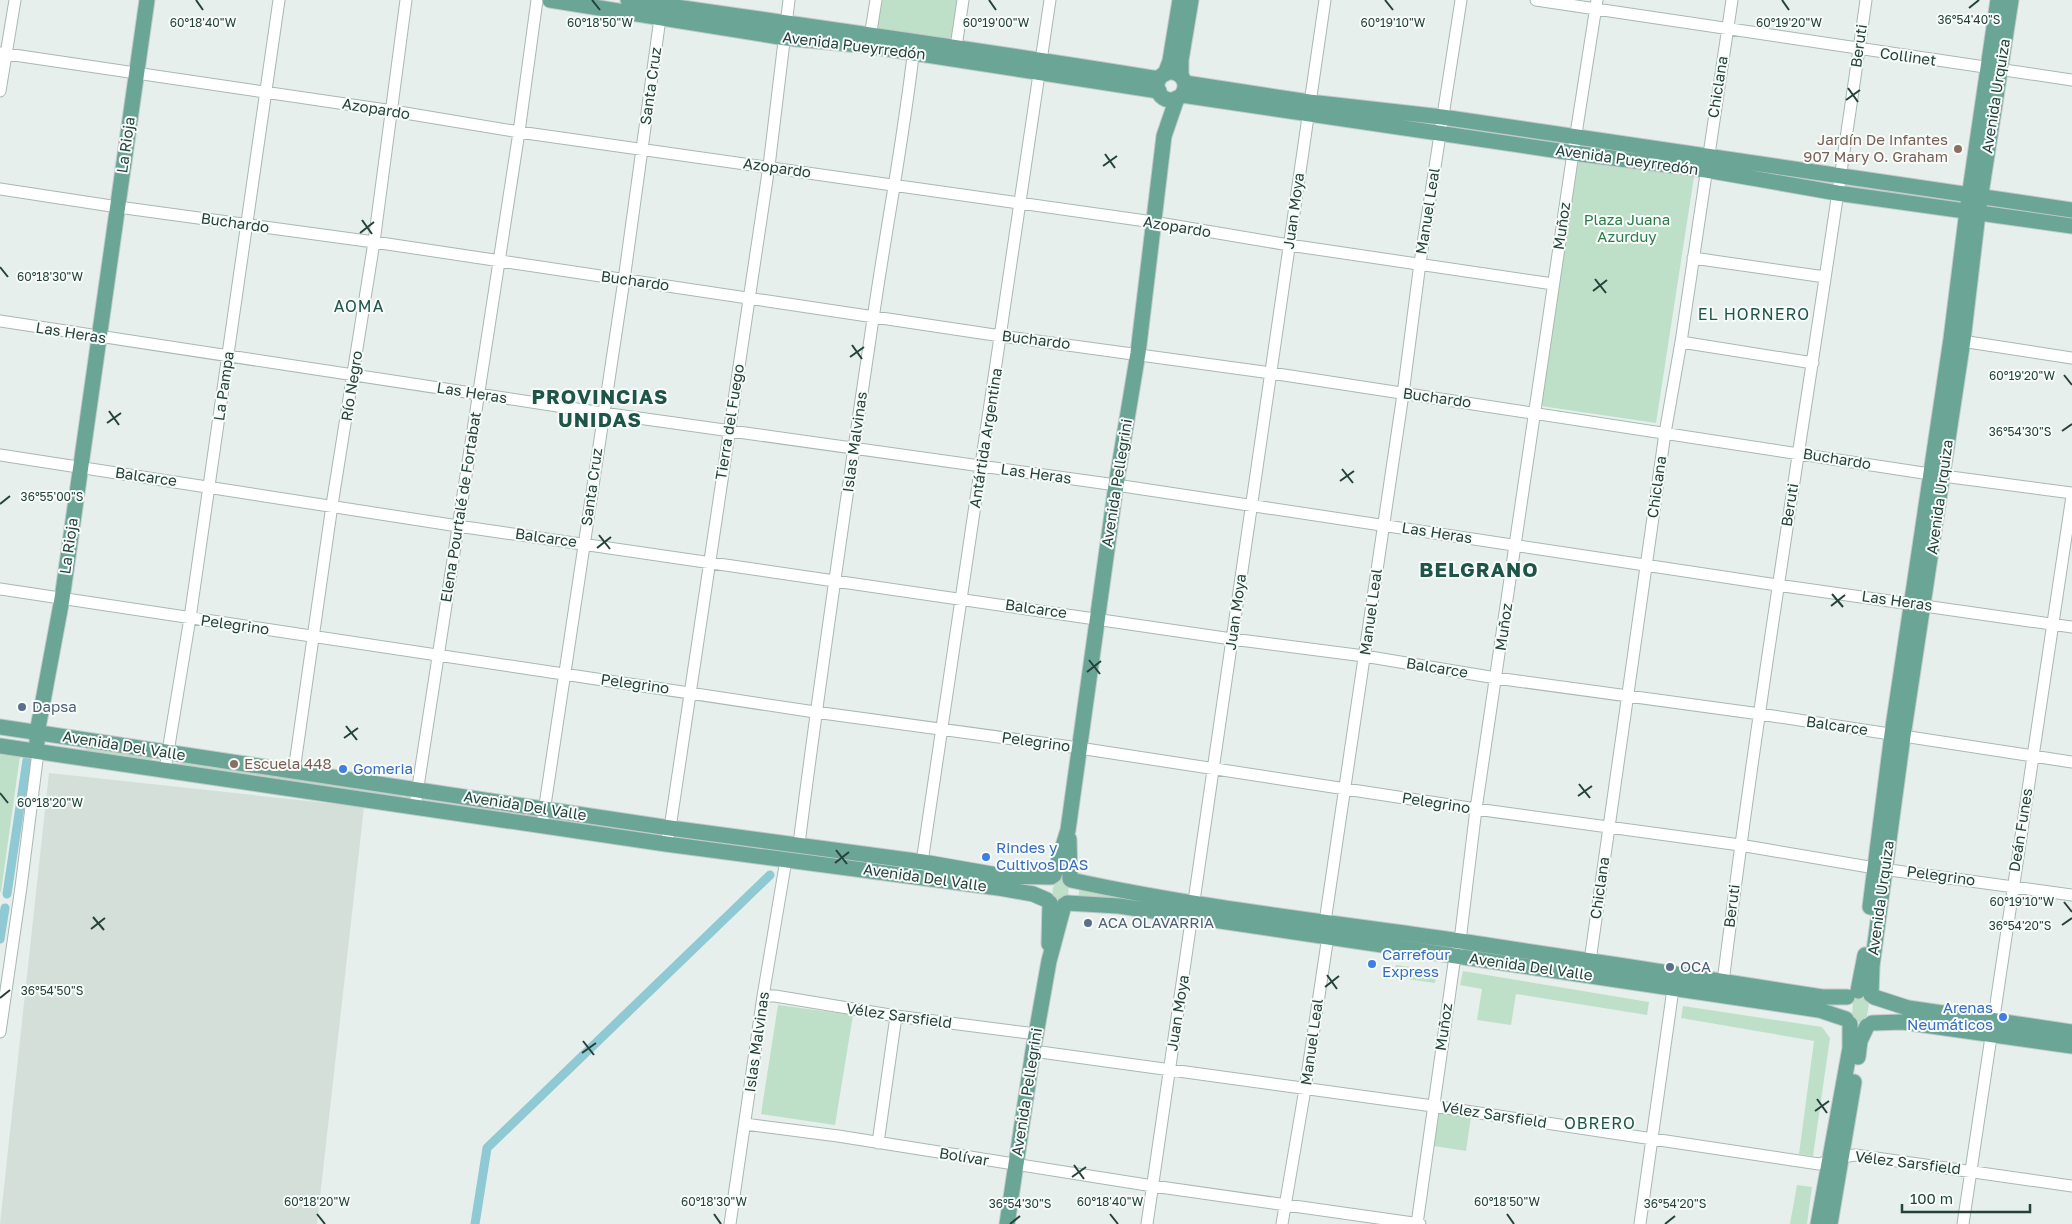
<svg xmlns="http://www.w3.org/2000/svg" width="2072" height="1224" viewBox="0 0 2072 1224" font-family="'Golos Text',sans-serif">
<rect width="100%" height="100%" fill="#e6efeb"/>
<!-- built -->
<path fill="#d4dfda" d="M49,773L364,807L317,1224H0Z"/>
<!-- green -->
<path fill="#bfe0c8" d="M881,0H958L951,41L877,28Z
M1578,160L1694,177L1656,423L1541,406Z
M54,745L85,750L89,747L152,757L151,762Z
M0,753L20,756L1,892H0Z
M181,761L402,794L401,798L180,766Z
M558,816L654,831L653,835L557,821Z
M683,835L911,865L910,870L682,839Z
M1060,878H1064C1069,884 1069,888 1068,896L1059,902L1056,901C1050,892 1052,885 1060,878Z
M1080,886L1107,895L1183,907V908L1108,897L1078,899Z
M1396,965L1437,971L1435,983L1394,977Z
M1463,971L1649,1002L1647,1015L1516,994L1511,1025L1477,1020L1482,989L1460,985Z
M1863,995L1869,1003L1867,1016L1862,1022H1857L1852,1016L1853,1002L1856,998Z
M778,1005L853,1015L835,1125L761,1114Z
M1683,1006L1822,1027L1830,1038L1813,1156L1799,1154L1814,1041L1681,1018Z
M1439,1112L1471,1117L1466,1151L1434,1146Z
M1797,1185L1812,1187L1807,1224H1790Z"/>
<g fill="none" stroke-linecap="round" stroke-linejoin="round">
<!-- canal -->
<path stroke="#8ec9d4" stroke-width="9" d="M7,894L27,760
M0,939L5,908
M475,1224L487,1148L770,875"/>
<!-- minor casing -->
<g stroke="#a8b8b2" stroke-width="13">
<path id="minor" d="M1536,0L2072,80
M869,43L876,0
M956,47L963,0
M0,53L393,111L519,132L1153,222L1289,245L1553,284
M0,91L15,0
M0,189L118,207L374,242L1001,336L1271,373L1943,476L2072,493
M1693,258L1825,277
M0,321L603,413L1116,485L1777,585L2072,627
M1955,340L2072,358
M1681,342L1813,363
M0,455L458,526L1232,639L1364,656L1496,678L1760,714L2072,762
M0,589L815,712L1079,748L1476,809L1740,845L1875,868L2072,895
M165,770L190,618L279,0
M294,771L332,505L374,242L406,0
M415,806L519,132L537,0
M542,825L624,280L661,11
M666,844L670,828L769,166L789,0
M799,844C821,669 847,494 873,319C886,228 904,138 914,47
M921,869L1050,0
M1589,968L1665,433L1681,342L1732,0
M1723,982C1764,654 1820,328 1866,0
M763,996H775L896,1016L1036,1034
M0,1032L21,887L38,752
M1033,1051L1433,1106L1819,1164L1842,1157L1855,1155L2072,1186
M745,1124L838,1136L1153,1186L1420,1224
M878,1143L896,1016
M730,1224L763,996L786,860
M1147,1224L1325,0
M1282,1224L1305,1089L1328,936L1325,922L1403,394L1420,263L1461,0
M1417,1224L1455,956L1460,941L1476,809L1573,153L1597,0
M1640,1224L1673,989
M1963,1224L2072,496"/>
</g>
<!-- major casing -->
<g stroke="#c2cac8" stroke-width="17">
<path id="major" d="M550,0L786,38L869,46L1159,91
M628,0C805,26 983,50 1159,79
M1157 86a14 14 0 1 1 28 0a14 14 0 1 1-28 0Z
M1165,74L1170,61L1180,0
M1181,76V60L1191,0
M1185,83L1309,102L1442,117L2072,210
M1182,95L1573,153L1706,170L1837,193L2072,226
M0,727L670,828L923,862L1003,876L1051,877
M37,743V733L62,599L147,0
M0,746L666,844L999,888L1033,894L1047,900
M1069,839L1070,879
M1054,875L1068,830L1116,485L1138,353L1164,136L1177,98
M1071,880C1199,908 1330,922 1460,941C1581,959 1701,978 1822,997H1847
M1067,903L1119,906L1819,1010L1846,1019
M1870,907L1892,734L1951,339L1967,211L1998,0
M1049,944L1050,903
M1858,991L1865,955
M1871,995L1872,966L1903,736L1963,340L1978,213L2011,0
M1874,997L1908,1008L2072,1032
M1872,1023L1903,1022L2072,1046
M1858,1057L1860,1041L1867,1026
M1007,1224L1033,1051L1049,961L1064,905
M1818,1224L1850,1048V1024
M1830,1224L1854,1082"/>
</g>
<!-- minor -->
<use href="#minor" stroke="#fff" stroke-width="11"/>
<!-- major -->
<use href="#major" stroke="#6aa596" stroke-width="15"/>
</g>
<!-- ticks -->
<path fill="none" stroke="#24423a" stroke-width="2" d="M196,0L203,10M592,0L600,10M989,0L996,10M1385,0L1393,10M1782,0L1789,10M1969,8L1979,0M1848,88L1858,102M1846,100L1860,90M1105,154L1115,168M1103,166L1117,156M362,220L372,234M360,233L374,222M0,267L8,277M1595,279L1606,293M1593,291L1607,280M852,345L862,359M850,357L864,347M2064,375L2072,385M109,411L119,425M107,423L121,413M2062,431L2072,424M1342,469L1353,483M1340,481L1354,471M0,504L10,496M599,535L610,549M597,548L611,537M1832,594L1843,607M1831,606L1845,595M1089,660L1100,674M1087,672L1101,661M346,726L357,740M344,738L358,728M1579,784L1590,798M0,793L8,803M1578,796L1592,786M836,850L847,864M835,863L849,852M2064,902L2072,912M93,917L104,930M2062,925L2072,918M91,929L105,918M1327,975L1337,989M1325,987L1339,976M0,998L10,990M583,1041L594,1055M582,1053L596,1043M1817,1099L1827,1113M1815,1111L1829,1101M1074,1165L1084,1179M1072,1177L1086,1167M317,1214L325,1224M714,1214L721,1224M1110,1214L1118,1224M1507,1214L1514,1224M1010,1224L1020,1216M1665,1224L1675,1216"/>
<!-- markers -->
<g fill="#8d6e63" stroke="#f7fbf9" stroke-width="2">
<circle cx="1958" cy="149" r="5"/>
<circle cx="234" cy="764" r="5"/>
</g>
<g fill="#5c6f8a" stroke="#f7fbf9" stroke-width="2">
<circle cx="22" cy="707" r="5"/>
<circle cx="1088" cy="923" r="5"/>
<circle cx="1670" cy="967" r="5"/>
</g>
<g fill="#3f7fe0" stroke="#f7fbf9" stroke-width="2">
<circle cx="343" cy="769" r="5"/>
<circle cx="986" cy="857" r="5"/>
<circle cx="1372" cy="964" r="5"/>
<circle cx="2003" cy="1017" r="5"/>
</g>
<g text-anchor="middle" stroke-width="4" stroke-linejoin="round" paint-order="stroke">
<!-- street labels -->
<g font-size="15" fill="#24423a" stroke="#f7fbf9">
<text transform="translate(854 46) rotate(7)" y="5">Avenida Pueyrredón</text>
<text transform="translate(1859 46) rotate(-82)" y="5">Beruti</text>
<text transform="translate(1908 57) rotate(8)" y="5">Collinet</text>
<text transform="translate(651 86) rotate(-82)" y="5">Santa Cruz</text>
<text transform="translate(1718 87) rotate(-81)" y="5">Chiclana</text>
<text transform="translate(1996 96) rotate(-81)" y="5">Avenida Urquiza</text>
<text transform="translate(376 109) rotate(9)" y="5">Azopardo</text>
<text transform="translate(126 145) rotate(-82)" y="5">La Rioja</text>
<text transform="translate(1627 160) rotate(8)" y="5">Avenida Pueyrredón</text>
<text transform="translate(777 168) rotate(8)" y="5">Azopardo</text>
<text transform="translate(1294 211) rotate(-82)" y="5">Juan Moya</text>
<text transform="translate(1428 211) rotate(-81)" y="5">Manuel Leal</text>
<text transform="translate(235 223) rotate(8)" y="5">Buchardo</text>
<text transform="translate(1562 226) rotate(-82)" y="5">Muñoz</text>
<text transform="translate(1177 227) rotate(9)" y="5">Azopardo</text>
<text transform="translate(635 281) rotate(8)" y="5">Buchardo</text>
<text transform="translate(71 333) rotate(9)" y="5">Las Heras</text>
<text transform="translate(1036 340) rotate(7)" y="5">Buchardo</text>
<text transform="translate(224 386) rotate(-82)" y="5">La Pampa</text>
<text transform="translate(352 386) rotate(-81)" y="5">Río Negro</text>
<text transform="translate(472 393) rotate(9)" y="5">Las Heras</text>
<text transform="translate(1437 398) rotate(8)" y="5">Buchardo</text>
<text transform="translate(730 422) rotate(-81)" y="5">Tierra del Fuego</text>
<text transform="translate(986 438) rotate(-81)" y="5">Antártida Argentina</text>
<text transform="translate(855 442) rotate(-82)" y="5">Islas Malvinas</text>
<text transform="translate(1837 459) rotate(9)" y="5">Buchardo</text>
<text transform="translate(1036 474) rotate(8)" y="5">Las Heras</text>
<text transform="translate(146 477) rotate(8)" y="5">Balcarce</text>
<text transform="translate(1117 483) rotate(-81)" y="5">Avenida Pellegrini</text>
<text transform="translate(592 487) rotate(-82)" y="5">Santa Cruz</text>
<text transform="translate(1657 487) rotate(-82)" y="5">Chiclana</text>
<text transform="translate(1940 497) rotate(-82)" y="5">Avenida Urquiza</text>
<text transform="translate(1790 505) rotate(-81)" y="5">Beruti</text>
<text transform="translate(461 507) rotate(-81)" y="5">Elena Pourtalé de Fortabat</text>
<text transform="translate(1437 533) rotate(9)" y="5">Las Heras</text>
<text transform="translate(546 538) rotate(8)" y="5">Balcarce</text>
<text transform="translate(69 546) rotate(-82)" y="5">La Rioja</text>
<text transform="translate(1897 601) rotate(8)" y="5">Las Heras</text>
<text transform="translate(1036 609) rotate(8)" y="5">Balcarce</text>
<text transform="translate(1236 612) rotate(-82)" y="5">Juan Moya</text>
<text transform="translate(1371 612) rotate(-82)" y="5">Manuel Leal</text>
<text transform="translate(235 625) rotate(8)" y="5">Pelegrino</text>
<text transform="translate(1504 627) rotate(-82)" y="5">Muñoz</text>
<text transform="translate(1437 668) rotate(9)" y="5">Balcarce</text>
<text transform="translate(635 684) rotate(8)" y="5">Pelegrino</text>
<text transform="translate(1837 726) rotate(8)" y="5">Balcarce</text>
<text transform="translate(1036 742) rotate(8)" y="5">Pelegrino</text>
<text transform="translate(124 746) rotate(9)" y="5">Avenida Del Valle</text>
<text transform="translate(1436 803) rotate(9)" y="5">Pelegrino</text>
<text transform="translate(525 806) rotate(9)" y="5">Avenida Del Valle</text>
<text transform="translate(2021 830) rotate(-81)" y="5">Deán Funes</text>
<text transform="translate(1941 876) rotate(8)" y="5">Pelegrino</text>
<text transform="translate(925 878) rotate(8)" y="5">Avenida Del Valle</text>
<text transform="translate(1600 888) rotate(-82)" y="5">Chiclana</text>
<text transform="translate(1881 898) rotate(-82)" y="5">Avenida Urquiza</text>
<text transform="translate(1732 906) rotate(-83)" y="5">Beruti</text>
<text transform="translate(1531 967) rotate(8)" y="5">Avenida Del Valle</text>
<text transform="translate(1178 1013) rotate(-81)" y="5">Juan Moya</text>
<text transform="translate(899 1016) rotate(8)" y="5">Vélez Sarsfield</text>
<text transform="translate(1444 1027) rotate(-82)" y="5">Muñoz</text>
<text transform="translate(757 1042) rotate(-82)" y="5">Islas Malvinas</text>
<text transform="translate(1312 1042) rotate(-82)" y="5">Manuel Leal</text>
<text transform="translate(1027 1092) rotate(-81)" y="5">Avenida Pellegrini</text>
<text transform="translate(1494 1115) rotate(9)" y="5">Vélez Sarsfield</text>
<text transform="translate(964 1157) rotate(9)" y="5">Bolívar</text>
<text transform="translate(1908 1163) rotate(7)" y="5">Vélez Sarsfield</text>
</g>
<!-- education labels -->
<g font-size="15" fill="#785e54" stroke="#f7fbf9" text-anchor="end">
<text x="1948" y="145">Jardín De Infantes<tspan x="1948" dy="17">907 Mary O. Graham</tspan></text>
<text x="244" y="769" text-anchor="start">Escuela 448</text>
</g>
<!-- park labels -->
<g font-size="15" fill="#2d7a4b" stroke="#f7fbf9">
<text x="1627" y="225">Plaza Juana<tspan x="1627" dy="17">Azurduy</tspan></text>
</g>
<!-- service labels -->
<g font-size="15" fill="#4e5e75" stroke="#f7fbf9" text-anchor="start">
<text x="32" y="712">Dapsa</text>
<text x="1098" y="928">ACA OLAVARRIA</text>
<text x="1680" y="972">OCA</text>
</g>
<!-- shop labels -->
<g font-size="15" fill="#366cbe" stroke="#f7fbf9" text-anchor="start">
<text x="353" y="774">Gomeria</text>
<text x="996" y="853">Rindes y<tspan x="996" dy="17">Cultivos DAS</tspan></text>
<text x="1382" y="960">Carrefour<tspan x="1382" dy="17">Express</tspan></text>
<text x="1993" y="1013" text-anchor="end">Arenas<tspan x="1993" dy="17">Neumáticos</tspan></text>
</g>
<!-- neighbourhood labels -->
<g font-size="16" letter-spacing="1" fill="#1f5548" stroke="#f7fbf9">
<text x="359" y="312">AOMA</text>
<text x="1754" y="320">EL HORNERO</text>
<text x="1600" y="1129">OBRERO</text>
</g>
<!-- district labels -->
<g font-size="20" font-weight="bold" letter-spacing="1" fill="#1f5548" stroke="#f7fbf9">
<text x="600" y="404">PROVINCIAS<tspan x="600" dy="23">UNIDAS</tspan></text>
<text x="1479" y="577">BELGRANO</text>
</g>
</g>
<g font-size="12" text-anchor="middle" fill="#24423a" stroke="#f7fbf9" stroke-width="4" stroke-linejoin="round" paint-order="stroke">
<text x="1969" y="24">36°54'40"S</text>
<text x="600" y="27">60°18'50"W</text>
<text x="996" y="27">60°19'00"W</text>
<text x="1393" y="27">60°19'10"W</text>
<text x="1789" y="27">60°19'20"W</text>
<text x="203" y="27">60°18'40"W</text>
<text x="50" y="281">60°18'30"W</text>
<text x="2022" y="380">60°19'20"W</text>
<text x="2020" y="436">36°54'30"S</text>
<text x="52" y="501">36°55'00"S</text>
<text x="50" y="807">60°18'20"W</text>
<text x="2022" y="906">60°19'10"W</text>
<text x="2020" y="930">36°54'20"S</text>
<text x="52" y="995">36°54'50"S</text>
<text x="317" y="1206">60°18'20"W</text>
<text x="714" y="1206">60°18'30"W</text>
<text x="1110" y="1206">60°18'40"W</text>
<text x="1507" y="1206">60°18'50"W</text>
<text x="1020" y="1208">36°54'30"S</text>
<text x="1675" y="1208">36°54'20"S</text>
</g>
<!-- scale -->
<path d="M1902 1204v8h128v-8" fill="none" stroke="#24423a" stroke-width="2.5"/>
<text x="1910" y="1204" font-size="15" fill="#24423a" stroke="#f7fbf9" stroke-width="4" paint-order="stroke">100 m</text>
</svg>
